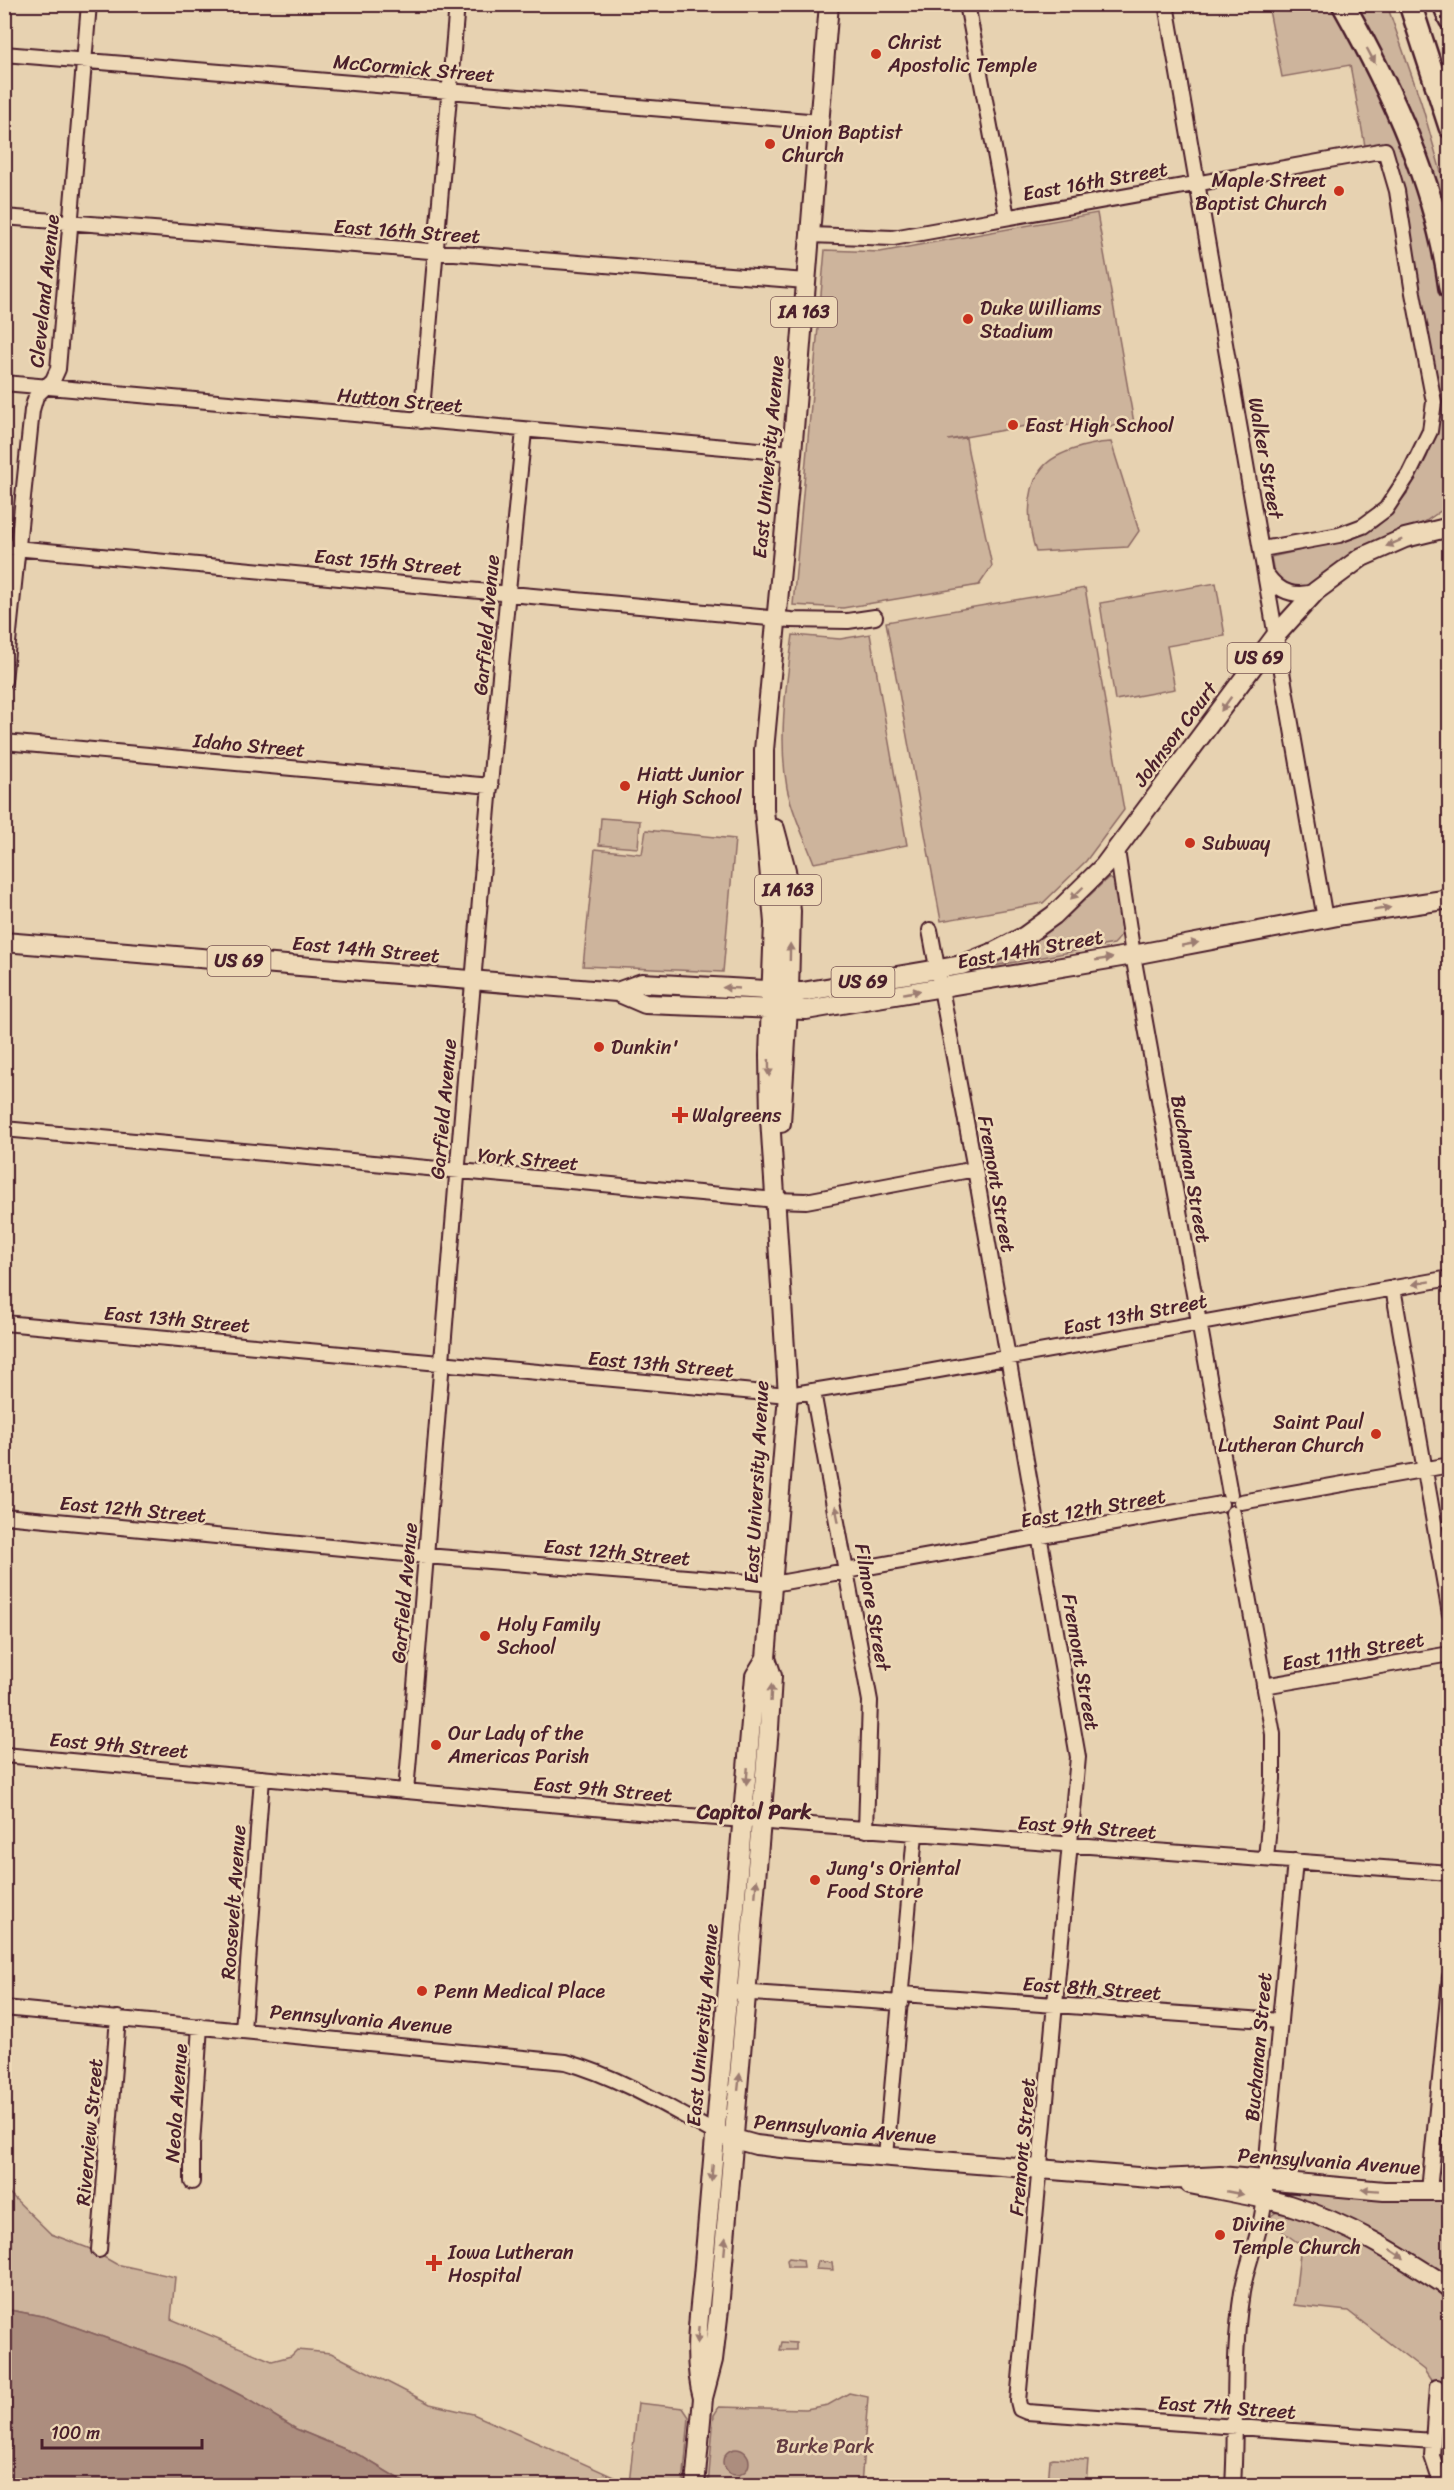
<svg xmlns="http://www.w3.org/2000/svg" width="1454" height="2490" viewBox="0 0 1454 2490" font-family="Sriracha,sans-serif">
<rect width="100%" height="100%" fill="#e7d2b1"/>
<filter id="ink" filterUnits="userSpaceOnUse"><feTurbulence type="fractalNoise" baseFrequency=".0167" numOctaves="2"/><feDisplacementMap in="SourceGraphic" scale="12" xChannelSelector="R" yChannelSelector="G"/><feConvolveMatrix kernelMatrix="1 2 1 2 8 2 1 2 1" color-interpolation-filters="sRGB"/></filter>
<g filter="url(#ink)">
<!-- green -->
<path fill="#cdb49c" stroke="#8c6a64" stroke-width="1.5" d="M381,5L447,4V10Z
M1268,5H1334L1377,86L1407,158L1431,242L1441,287L1448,372L1449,491L1442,510L1423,523L1388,537L1311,587L1287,589L1274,573L1271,557L1350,539L1376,527L1391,514L1408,492L1427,457L1437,429L1434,369L1394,154C1386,142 1378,143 1365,146L1350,65L1282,77Z
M1350,5H1387L1421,102L1449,200V263Z
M1097,213L1134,423L1122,426L1119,424L1093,434L1089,422L1050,428L1048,422L948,440L966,438L968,451L992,566L979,585L843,608L793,605L825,250L880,252Z
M1111,442L1139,531L1128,547L1036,552C1028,528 1025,493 1040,471C1052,452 1090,443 1111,442Z
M1216,583L1225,636L1167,646L1175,689L1115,700L1100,603Z
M1085,588L1124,810L1086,861L1043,903L941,921L886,622Z
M870,634L907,845L814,863C805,839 792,813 787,788C778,737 786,686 793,635L840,639Z
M601,818L640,821L638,848L599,845Z
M646,830L735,839L723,972L583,966L595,849L642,854Z
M1108,878L1115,881C1118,899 1130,931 1114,944L977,969L1038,937L1069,915Z
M1440,2147L1449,2149V2182H1444L1439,2170Z
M4,2188L51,2234L88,2248L116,2264L175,2277L171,2319L272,2361L291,2356L297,2350L331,2353L430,2404L473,2414L629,2484L638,2403L683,2408L689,2417L683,2485H409L359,2455L296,2429L242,2396L184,2366L47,2317L5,2309Z
M1291,2193L1366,2197L1449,2196V2280L1287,2197L1288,2194Z
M1278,2211C1329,2223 1378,2248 1421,2277C1432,2284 1439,2295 1449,2302V2473L1440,2454L1445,2381L1430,2379L1424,2370L1348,2311L1294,2305L1301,2245L1268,2221L1271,2216Z
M789,2258L803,2260L804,2267H788L787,2260Z
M818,2261L832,2263L833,2270L816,2269Z
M782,2342L796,2343V2350H780Z
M849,2393L868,2397L861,2485L708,2486L714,2415L719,2407L806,2409L828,2405Z
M1053,2458L1088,2460L1086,2485H1048L1050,2459Z"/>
<!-- water -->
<path fill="#ac8d7e" stroke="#85615d" stroke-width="1.5" d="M4,2309L47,2317L184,2366L242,2396L296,2429L359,2455L409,2485H5Z
M723 2462a13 13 0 1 1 26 0a13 13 0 1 1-26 0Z"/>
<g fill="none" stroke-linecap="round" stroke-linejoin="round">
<!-- minor casing -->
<g stroke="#4a1f2b" stroke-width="18">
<path id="minor" d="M967,4L1007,217
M1166,4L1325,919
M4,54L820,122
M4,217L806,281
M810,235L893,238L1385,150L1397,191L1413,293L1434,402L1430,431L1409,474L1386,509L1363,526L1339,535L1262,549
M4,383L792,453
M421,421L457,4
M4,547L791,620L848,621L875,617
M1267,575C1280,593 1295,598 1316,591
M4,681L32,410L36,396L53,380L58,369L89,4
M4,742L491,786
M1117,850L1133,955L1230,1494
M930,930L975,1169L1078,1757L1018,2401L1020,2409L1027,2412L1433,2441
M4,1129L776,1200L806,1201L975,1169
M1393,1288L1450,1614
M4,1323L788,1395L911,1375L1450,1278
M813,1392L870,1701L866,1830
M1241,1502L1450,1465
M1233,1513L1273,1734V1779L1266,1859
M4,1516L426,1556L773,1584L1221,1504
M1264,1686L1450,1654
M4,1755L650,1813L1450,1873
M406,1791C446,1337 477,883 524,431
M738,1992L901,2003
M902,1994L1280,2021
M4,2008L566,2062C619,2077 668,2107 715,2133
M243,2030L262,1778
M886,2156L915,1834
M192,2182V2145L200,2026
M1429,2191L1450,1977
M99,2250L118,2018
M1437,2387L1432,2456L1442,2486
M1233,2486C1237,2423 1232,2355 1242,2292C1249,2253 1267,2221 1265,2180L1295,1861"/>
</g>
<!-- major casing -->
<g stroke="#4a1f2b" stroke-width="22">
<path id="major" d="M775,829L786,870L791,911L789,991L781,1123
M4,942L617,992L645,1004L806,1010L1133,955L1343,915L1450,899
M617,992L642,983L802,992L962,965L994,952L1025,936L1054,915L1104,866L1277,634L1316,591L1362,557L1405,538L1450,527
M723,2136L756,2145L781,2148L1162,2179L1220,2176L1384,2191H1450
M1190,2184C1223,2191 1257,2196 1289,2205C1348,2223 1399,2255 1450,2288
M703,2398C692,2359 699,2317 703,2276L755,1676L766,1658L788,1395L770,1118L769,1056L774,923L764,809V750L792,453L829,4
M695,2486L703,2398L713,2360L719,2309L769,1728L772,1676L766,1658"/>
</g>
<!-- highway casing -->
<g stroke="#4a1f2b" stroke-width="26">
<path id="highway" d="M1343,4C1392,91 1437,189 1450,288
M1410,4L1450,127
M1444,4L1450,19"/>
</g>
<!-- minor -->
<use href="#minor" stroke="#eed9b7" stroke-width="14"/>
<!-- major -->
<use href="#major" stroke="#eed9b7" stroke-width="18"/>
<!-- highway -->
<use href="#highway" stroke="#eed9b7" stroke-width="21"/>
</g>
<!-- one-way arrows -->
<defs><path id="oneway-solid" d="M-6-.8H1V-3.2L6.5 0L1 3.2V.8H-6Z" transform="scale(1.5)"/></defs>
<g fill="#9c7c71">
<use href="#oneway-solid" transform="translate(1371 56) rotate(62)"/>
<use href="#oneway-solid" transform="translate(1394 543) rotate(157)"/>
<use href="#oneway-solid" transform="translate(1226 704) rotate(126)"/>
<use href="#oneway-solid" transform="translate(1077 893) rotate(136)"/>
<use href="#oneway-solid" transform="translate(1382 909) rotate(-9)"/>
<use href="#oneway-solid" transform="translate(1190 944) rotate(-11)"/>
<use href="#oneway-solid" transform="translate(790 952) rotate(-89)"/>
<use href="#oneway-solid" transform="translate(1104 959) rotate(-9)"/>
<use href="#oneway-solid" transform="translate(731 988) rotate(-177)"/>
<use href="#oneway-solid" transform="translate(912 992) rotate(-10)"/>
<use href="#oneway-solid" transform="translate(769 1068) rotate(89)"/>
<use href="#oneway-solid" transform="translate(1421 1283) rotate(170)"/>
<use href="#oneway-solid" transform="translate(837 1514) rotate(-101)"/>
<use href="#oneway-solid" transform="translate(771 1693) rotate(-87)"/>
<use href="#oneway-solid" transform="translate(747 1776) rotate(95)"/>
<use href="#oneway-solid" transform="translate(756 1888) rotate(-85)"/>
<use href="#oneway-solid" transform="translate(739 2082) rotate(-84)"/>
<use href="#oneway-solid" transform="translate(712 2173) rotate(95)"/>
<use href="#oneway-solid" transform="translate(1370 2190) rotate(-176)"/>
<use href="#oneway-solid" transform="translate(1235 2193) rotate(11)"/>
<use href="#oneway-solid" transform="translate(725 2246) rotate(-85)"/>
<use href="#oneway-solid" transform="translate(1397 2254) rotate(33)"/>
<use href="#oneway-solid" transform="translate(698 2335) rotate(94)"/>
</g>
</g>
<!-- markers -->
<g fill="#c8321e" stroke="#eed9b7" stroke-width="2">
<circle cx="876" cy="54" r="6"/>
<circle cx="770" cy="144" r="6"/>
<circle cx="1339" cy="191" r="6"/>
<circle cx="968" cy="319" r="6"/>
<circle cx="1013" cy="425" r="6"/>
<circle cx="625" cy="786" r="6"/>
<circle cx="1190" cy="843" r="6"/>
<circle cx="599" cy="1047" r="6"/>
<path d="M677 1106h6v6h6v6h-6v6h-6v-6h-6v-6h6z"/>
<circle cx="1376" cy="1434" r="6"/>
<circle cx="485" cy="1636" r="6"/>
<circle cx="436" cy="1745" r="6"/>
<circle cx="815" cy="1880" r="6"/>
<circle cx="422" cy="1991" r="6"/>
<circle cx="1220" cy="2235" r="6"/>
<path d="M431 2254h6v6h6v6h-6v6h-6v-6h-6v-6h6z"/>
</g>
<g text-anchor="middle" stroke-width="5" stroke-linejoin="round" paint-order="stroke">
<!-- shield labels -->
<g fill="#eed9b7" stroke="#7b5755" stroke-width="1.5">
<rect x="771" y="297" width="66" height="30" rx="4.5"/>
<rect x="1227.5" y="643" width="63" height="30" rx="4.5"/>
<rect x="755" y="875" width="66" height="30" rx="4.5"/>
<rect x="207.5" y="946" width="63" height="30" rx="4.5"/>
<rect x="831.5" y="967" width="63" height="30" rx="4.5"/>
</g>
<g font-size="18" font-weight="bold" fill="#4a1f2b">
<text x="804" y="318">IA 163</text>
<text x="1259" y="664">US 69</text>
<text x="788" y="896">IA 163</text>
<text x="239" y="967">US 69</text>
<text x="863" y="988">US 69</text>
</g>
<!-- poi labels -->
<g font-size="20" fill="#4a1f2b" stroke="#eed9b7" text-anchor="start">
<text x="888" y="49">Christ<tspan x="888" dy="23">Apostolic Temple</tspan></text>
<text x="782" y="139">Union Baptist<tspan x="782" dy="23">Church</tspan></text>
<text x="1327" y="187" text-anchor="end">Maple Street<tspan x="1327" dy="23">Baptist Church</tspan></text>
<text x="980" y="315">Duke Williams<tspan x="980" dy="23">Stadium</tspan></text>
<text x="1025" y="432">East High School</text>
<text x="637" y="781">Hiatt Junior<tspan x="637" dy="23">High School</tspan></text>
<text x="1202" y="850">Subway</text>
<text x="611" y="1054">Dunkin'</text>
<text x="692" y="1122">Walgreens</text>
<text x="1364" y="1429" text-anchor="end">Saint Paul<tspan x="1364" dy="23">Lutheran Church</tspan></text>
<text x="497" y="1631">Holy Family<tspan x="497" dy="23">School</tspan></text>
<text x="448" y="1740">Our Lady of the<tspan x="448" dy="23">Americas Parish</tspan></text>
<text x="827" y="1875">Jung's Oriental<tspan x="827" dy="23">Food Store</tspan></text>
<text x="434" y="1998">Penn Medical Place</text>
<text x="1232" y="2231">Divine<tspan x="1232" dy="23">Temple Church</tspan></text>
<text x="448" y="2259">Iowa Lutheran<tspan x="448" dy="23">Hospital</tspan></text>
</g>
<!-- street labels -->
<g font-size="20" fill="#4a1f2b" stroke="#eed9b7">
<text transform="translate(414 68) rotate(5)" y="7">McCormick Street</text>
<text transform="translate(1095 181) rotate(-10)" y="7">East 16th Street</text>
<text transform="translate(407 231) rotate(4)" y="7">East 16th Street</text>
<text transform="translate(44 291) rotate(-84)" y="7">Cleveland Avenue</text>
<text transform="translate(400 400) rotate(5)" y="7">Hutton Street</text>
<text transform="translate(768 457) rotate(-85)" y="7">East University Avenue</text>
<text transform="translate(1266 458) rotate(80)" y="7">Walker Street</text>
<text transform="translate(388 562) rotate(5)" y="7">East 15th Street</text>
<text transform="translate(486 625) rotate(-85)" y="7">Garfield Avenue</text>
<text transform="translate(1175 734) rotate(-53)" y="7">Johnson Court</text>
<text transform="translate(249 745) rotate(5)" y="7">Idaho Street</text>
<text transform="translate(366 949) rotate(5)" y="7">East 14th Street</text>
<text transform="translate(1030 949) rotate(-10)" y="7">East 14th Street</text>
<text transform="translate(443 1109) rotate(-85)" y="7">Garfield Avenue</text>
<text transform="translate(528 1159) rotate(5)" y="7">York Street</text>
<text transform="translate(1191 1169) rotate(80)" y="7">Buchanan Street</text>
<text transform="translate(997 1184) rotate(80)" y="7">Fremont Street</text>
<text transform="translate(1135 1314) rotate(-11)" y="7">East 13th Street</text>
<text transform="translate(177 1319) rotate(5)" y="7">East 13th Street</text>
<text transform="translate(661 1364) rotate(5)" y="7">East 13th Street</text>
<text transform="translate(756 1482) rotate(-87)" y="7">East University Avenue</text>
<text transform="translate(1093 1508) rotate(-10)" y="7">East 12th Street</text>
<text transform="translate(133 1509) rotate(5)" y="7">East 12th Street</text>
<text transform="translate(617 1552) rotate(5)" y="7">East 12th Street</text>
<text transform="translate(404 1593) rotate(-85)" y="7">Garfield Avenue</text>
<text transform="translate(873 1607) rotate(80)" y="7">Filmore Street</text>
<text transform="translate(1353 1651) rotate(-10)" y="7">East 11th Street</text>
<text transform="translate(1081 1662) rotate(80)" y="7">Fremont Street</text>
<text transform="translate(119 1745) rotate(5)" y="7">East 9th Street</text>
<text transform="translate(603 1789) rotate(5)" y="7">East 9th Street</text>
<text transform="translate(1087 1827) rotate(4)" y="7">East 9th Street</text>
<text transform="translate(233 1902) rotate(-86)" y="7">Roosevelt Avenue</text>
<text transform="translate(1092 1988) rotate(4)" y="7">East 8th Street</text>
<text transform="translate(361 2019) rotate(5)" y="7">Pennsylvania Avenue</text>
<text transform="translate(702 2025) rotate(-85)" y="7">East University Avenue</text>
<text transform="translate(1258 2047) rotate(-85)" y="7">Buchanan Street</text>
<text transform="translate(176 2103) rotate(-86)" y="7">Neola Avenue</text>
<text transform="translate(845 2129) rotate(5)" y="7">Pennsylvania Avenue</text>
<text transform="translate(89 2132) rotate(-85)" y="7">Riverview Street</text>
<text transform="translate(1022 2147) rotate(-85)" y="7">Fremont Street</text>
<text transform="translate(1329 2161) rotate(4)" y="7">Pennsylvania Avenue</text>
<text transform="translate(1227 2407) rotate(4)" y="7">East 7th Street</text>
</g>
<!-- park labels -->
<g font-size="20" fill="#643d42" stroke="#eed9b7">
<text x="825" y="2453">Burke Park</text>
</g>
<!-- neighbourhood labels -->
<g font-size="21" font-weight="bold" fill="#4a1f2b" stroke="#eed9b7">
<text x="754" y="1819">Capitol Park</text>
</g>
</g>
<!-- margin -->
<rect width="1454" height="2490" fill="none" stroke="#eed9b7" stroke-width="24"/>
<rect x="12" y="12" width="1430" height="2466" fill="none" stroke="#4a1f2b" stroke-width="2" filter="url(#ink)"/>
<!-- scale -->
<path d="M42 2439v9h160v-9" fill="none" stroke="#4a1f2b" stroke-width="3"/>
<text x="51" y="2439" font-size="18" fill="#4a1f2b" stroke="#eed9b7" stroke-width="4.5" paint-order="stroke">100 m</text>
</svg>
